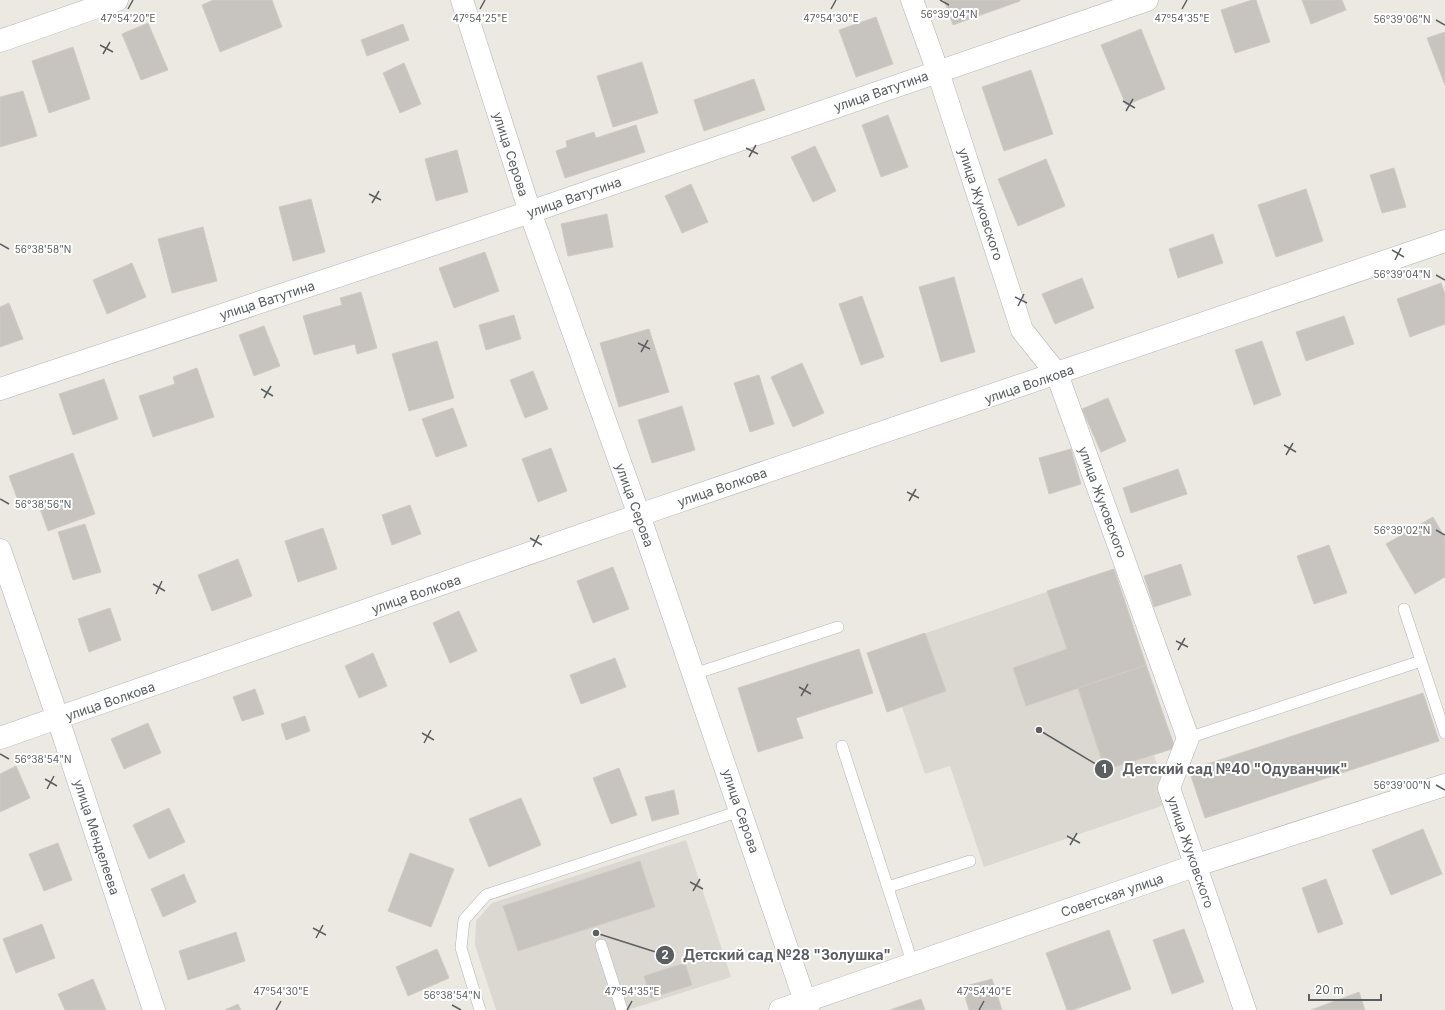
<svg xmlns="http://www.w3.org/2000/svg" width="1445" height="1010" viewBox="0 0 1445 1010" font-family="Inter,sans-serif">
<rect width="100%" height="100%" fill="#ece9e3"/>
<!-- education -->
<path fill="#dbd8d1" d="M1114,569L1175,748L1154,755L1170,803L984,867L950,766L925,774L902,707L887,712L867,653Z
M686,840L731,977L628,1010H496L475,945L476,921L492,903Z"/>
<!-- building -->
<path fill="#c7c4bf" stroke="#d0cac2" d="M213,0H272L282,27L220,52L202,5Z
M944,0H1020V1L953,25Z
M1252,0H1256L1270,42L1235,53L1221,10Z
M1302,0H1342L1346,10L1311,24Z
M876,17L893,64L856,77L839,30Z
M148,23L168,70L141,80L122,34Z
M403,24L409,40L367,56L361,40Z
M1141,29L1165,89L1126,105L1101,45Z
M1445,32V85L1427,38Z
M73,47L90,99L49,113L32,61Z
M642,62L658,113L613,127L597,76Z
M404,63L421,104L400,113L383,73Z
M1031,70L1053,134L1004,151L982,87Z
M754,79L765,110L704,131L694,100Z
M23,91L37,136L0,147V97Z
M888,115L908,167L881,177L862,125Z
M636,125L645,152L565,178L556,151L567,147L566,141L594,132L596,138Z
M815,146L836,191L813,202L791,157Z
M457,150L468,192L436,201L425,159Z
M1046,159L1065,206L1018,226L998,179Z
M1394,168L1406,207L1382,213L1370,175Z
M691,184L708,222L682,233L665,196Z
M1306,189L1323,241L1276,257L1258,205Z
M311,199L325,252L293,261L279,207Z
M607,214L613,247L568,256L561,224Z
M203,227L217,281L172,293L158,239Z
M1213,234L1223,263L1178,278L1169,249Z
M485,252L499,291L454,308L439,268Z
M132,263L146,297L107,314L93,280Z
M954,277L975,352L941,362L919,287Z
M1082,278L1094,308L1055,324L1042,294Z
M1441,283L1445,294V324L1410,337L1397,299Z
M361,292L377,348L357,354L355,344L314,355L303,316L342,305L340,298Z
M862,296L884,357L861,365L839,304Z
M9,303L23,339L0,347V307Z
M514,315L521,339L486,350L479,325Z
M1344,316L1354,344L1306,361L1296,332Z
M264,326L280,366L254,376L239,335Z
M649,329L669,392L619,407L600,343Z
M437,341L454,398L409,411L392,354Z
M1262,341L1281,395L1254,405L1235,350Z
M802,363L824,413L793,427L771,377Z
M197,368L214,417L153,437L139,396L175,384L173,377Z
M533,371L548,409L525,418L510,380Z
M759,375L774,424L750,432L734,383Z
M104,379L118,419L73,435L59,394Z
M1108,398L1126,441L1101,452L1082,409Z
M682,406L695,450L652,463L638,420Z
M453,408L467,446L436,457L422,419Z
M551,448L567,491L538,502L522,459Z
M1071,449L1081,484L1049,494L1039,458Z
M73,453L95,514L48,531L37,500L20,506L9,476Z
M1178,469L1187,494L1131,513L1123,488Z
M410,505L421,534L392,545L382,515Z
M1433,517L1445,538V577L1415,594L1386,544Z
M85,524L101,572L73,580L58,532Z
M323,528L337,569L298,582L285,541Z
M1329,545L1347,593L1314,604L1297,556Z
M238,559L252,596L212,611L198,575Z
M1181,564L1191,595L1154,607L1144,576Z
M613,567L629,609L593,623L577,581Z
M1114,569L1146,665L1026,706L1013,668L1067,649L1047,591Z
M110,608L121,640L89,652L78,619Z
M459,611L477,651L450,663L433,623Z
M925,633L946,691L887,712L867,653Z
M859,649L873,693L796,718L803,738L758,752L738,688Z
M373,653L387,686L359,698L345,666Z
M615,658L626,687L581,704L570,675Z
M1146,665L1175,748L1105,770L1078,688Z
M255,689L264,714L242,721L233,697Z
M1423,693L1439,741L1205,818L1189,770Z
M305,716L310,731L286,740L281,724Z
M148,723L161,753L124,769L111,739Z
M16,766L30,798L0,812V774Z
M619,768L637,815L611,824L593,778Z
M674,790L679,814L652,821L645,797Z
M521,798L541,845L489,867L469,819Z
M169,808L185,842L149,859L133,825Z
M1423,829L1442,874L1391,895L1372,850Z
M58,843L72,880L44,891L29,854Z
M410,853L454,869L431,927L388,911Z
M640,861L655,907L518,951L503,906Z
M184,874L196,902L163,917L151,889Z
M1326,879L1343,924L1318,933L1302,888Z
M42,924L55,958L16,973L3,939Z
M1184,929L1204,982L1172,994L1153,940Z
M1109,930L1131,989L1073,1010H1067L1046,953Z
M236,932L245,961L188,980L179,951Z
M437,949L449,978L408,996L396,967Z
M685,963L692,985L651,998L644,976Z
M93,979L106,1010H65L58,994Z
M992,979L1002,1010H969L962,987Z
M1359,992L1365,1010H1311Z
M921,999L925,1010H890Z
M238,1004L241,1010H225Z"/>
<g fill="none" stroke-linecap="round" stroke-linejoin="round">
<!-- lane casing -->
<g stroke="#b0b3b7" stroke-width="12">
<path id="lane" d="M1404,609L1445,733
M694,674L838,627
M1188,738L1421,661
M842,746L913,965
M888,887L970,861
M601,945L622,1010
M480,1010L461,948L464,920L486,895L740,811"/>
</g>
<!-- street casing -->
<g stroke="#b0b3b7" stroke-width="23">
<path id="street" d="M462,0L530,212L639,515L808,1010
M912,0L938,72L1022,330L1057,374L1188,738L1169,788L1245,1010
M0,41L117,0
M0,389L530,212L1147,0
M0,550L58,719L154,1010
M0,738L639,515L1445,241"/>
</g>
<!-- secondary casing -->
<g stroke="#afb3b6" stroke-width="23">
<path id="secondary" d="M780,1010L1197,865L1445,785"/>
</g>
<!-- lane -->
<use href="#lane" stroke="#fff" stroke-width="11"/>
<!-- street -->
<use href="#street" stroke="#fff" stroke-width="22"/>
<!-- secondary -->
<use href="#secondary" stroke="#fff" stroke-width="22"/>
</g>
<!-- ticks -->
<path fill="none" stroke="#5b5f62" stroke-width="1.5" d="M940,0L949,5M128,9L133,0M480,9L485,0M831,9L836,0M1182,9L1187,0M1436,20L1445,25M100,45L113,52M103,54L110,42M1123,101L1135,108M1126,111L1133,99M746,148L758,154M749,157L756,145M369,194L381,200M372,203L379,191M0,244L9,249M1392,250L1404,257M1395,260L1401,248M1436,275L1445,280M1015,297L1027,303M1018,306L1024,294M638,343L650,349M641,352L648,340M261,389L273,396M264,398L271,386M1284,445L1296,452M1286,455L1293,443M907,492L919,498M0,499L9,504M909,501L916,489M1436,530L1445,535M530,538L542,545M533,547L539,535M153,584L165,591M156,594L162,581M1176,641L1188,647M1178,650L1185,638M799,687L811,694M801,696L808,684M422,733L434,740M424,743L431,730M0,754L9,759M45,779L57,786M1436,785L1445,790M47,789L54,776M1067,836L1080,843M1070,845L1077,833M690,882L703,889M693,891L700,879M313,928L326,935M316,938L323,925M452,1005L461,1010M276,1010L281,1001M627,1010L632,1001M979,1010L984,1001"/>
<g text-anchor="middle" stroke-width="4" stroke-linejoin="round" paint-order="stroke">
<!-- street labels -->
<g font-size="13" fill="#5b5f62" stroke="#fff">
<text transform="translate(881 91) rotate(-19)" y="5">улица Ватутина</text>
<text transform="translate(511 154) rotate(72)" y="5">улица Серова</text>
<text transform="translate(574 197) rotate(-19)" y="5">улица Ватутина</text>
<text transform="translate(981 204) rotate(72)" y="5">улица Жуковского</text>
<text transform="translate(267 300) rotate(-18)" y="5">улица Ватутина</text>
<text transform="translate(1029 384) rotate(-19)" y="5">улица Волкова</text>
<text transform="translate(722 487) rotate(-19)" y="5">улица Волкова</text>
<text transform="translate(1103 502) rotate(70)" y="5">улица Жуковского</text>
<text transform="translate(635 505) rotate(70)" y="5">улица Серова</text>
<text transform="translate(416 594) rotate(-19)" y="5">улица Волкова</text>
<text transform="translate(110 701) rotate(-19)" y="5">улица Волкова</text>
<text transform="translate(741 811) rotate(71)" y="5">улица Серова</text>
<text transform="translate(97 837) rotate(72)" y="5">улица Менделеева</text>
<text transform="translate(1191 852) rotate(71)" y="5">улица Жуковского</text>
<text transform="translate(1112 895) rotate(-19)" y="5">Советская улица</text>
</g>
</g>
<g font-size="10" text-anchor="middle" fill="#5b5f62" stroke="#fff" stroke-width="4" stroke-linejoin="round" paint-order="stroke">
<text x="949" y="18">56°39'04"N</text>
<text x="128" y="22">47°54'20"E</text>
<text x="480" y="22">47°54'25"E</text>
<text x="831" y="22">47°54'30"E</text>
<text x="1182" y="22">47°54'35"E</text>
<text x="1402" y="23">56°39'06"N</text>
<text x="43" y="253">56°38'58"N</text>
<text x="1402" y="278">56°39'04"N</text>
<text x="43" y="508">56°38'56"N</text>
<text x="1402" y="534">56°39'02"N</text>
<text x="43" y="763">56°38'54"N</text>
<text x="1402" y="789">56°39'00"N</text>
<text x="281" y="995">47°54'30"E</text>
<text x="632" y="995">47°54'35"E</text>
<text x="984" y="995">47°54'40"E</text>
<text x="452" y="999">56°38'54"N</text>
</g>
<!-- callouts -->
<path fill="none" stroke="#5b5f62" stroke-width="1.5" d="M1039 730L1104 769M596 933L665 955"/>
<g fill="#5b5f62" stroke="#fff" stroke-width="1.5">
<circle cx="1039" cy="730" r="4"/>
<circle cx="596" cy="933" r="4"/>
<circle cx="1104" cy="769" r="10"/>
<circle cx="665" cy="955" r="10"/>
</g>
<g font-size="12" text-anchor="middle" font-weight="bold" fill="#fff">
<text x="1104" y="773">1</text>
<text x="665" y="959">2</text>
</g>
<g font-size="14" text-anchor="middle" font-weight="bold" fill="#5b5f62" stroke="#fff" stroke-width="4" stroke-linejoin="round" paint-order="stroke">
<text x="1235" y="774">Детский сад №40 "Одуванчик"</text>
<text x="787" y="960">Детский сад №28 "Золушка"</text>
</g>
<!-- scale -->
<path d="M1309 994v6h72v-6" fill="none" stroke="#5b5f62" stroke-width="2"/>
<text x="1315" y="994" font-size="12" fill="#5b5f62" stroke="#ffffff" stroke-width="3" paint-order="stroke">20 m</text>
</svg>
